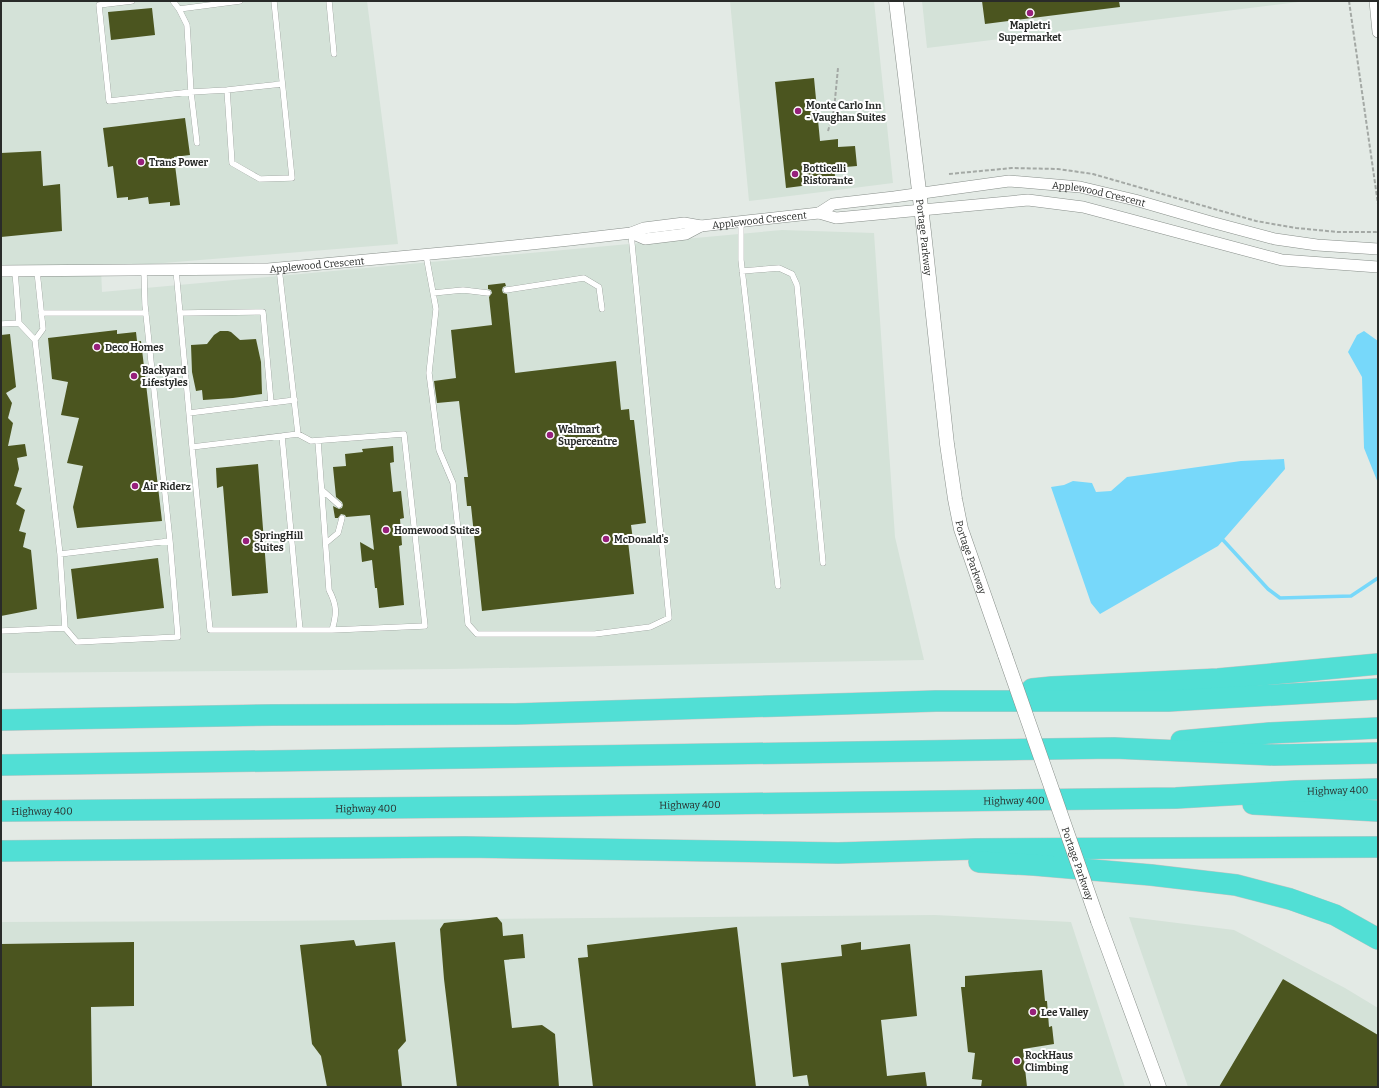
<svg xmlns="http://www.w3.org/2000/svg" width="1379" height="1088" viewBox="0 0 1379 1088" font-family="Bitter,serif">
<rect width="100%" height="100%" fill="#e3eae5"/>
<!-- built -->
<path fill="#d4e2d8" d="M1,1H367L398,244L101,268L102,292L782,230L874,233L895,537L924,660L450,669L1,673Z
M730,1H874L893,183L749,201Z
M922,1H1307L927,48Z
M935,915L1071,922L1125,1087H1V922L263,921Z
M1129,917L1234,930L1345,988L1378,1008V1087H1188Z"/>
<!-- water -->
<path fill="#77d8fa" d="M1364,331L1378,341V483L1364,448L1362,377L1348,352L1357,335Z
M1284,459L1285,469L1218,546L1100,614L1091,603L1051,487L1064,485L1073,481L1092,483L1096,492L1111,491L1127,477L1241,461Z"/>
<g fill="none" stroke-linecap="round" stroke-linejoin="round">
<!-- stream -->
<path stroke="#77d8fa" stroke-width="3.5" d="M1223,540L1268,589L1280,598L1351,596L1378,578"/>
</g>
<!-- building -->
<path fill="#4b551f" d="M982,1H1119L1120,7L985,24Z
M152,8L155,35L111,40L108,12Z
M814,78L820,141L838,139V147L855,146L857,166L834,168L835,176L817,178V184L786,188L775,82Z
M185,118L190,155L174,157L180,205L170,206V202L149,204L148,197L128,200V197L117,198L113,166L108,167L103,128Z
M41,151L43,186L60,184L62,231L1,237V153Z
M505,283L506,286L503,287L502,290L503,293L507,294L515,373L616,361L621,410L629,409L630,420H634L646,523L631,525L633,540L628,541L634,594L482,611L471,506H467L464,477H468L459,401L437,403L434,381L456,378L451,330L492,325L489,297L492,293L491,290L488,289V285Z
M117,330V334L136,332L137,341H141L162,521L77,528L73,507L83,466L67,463L79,418L61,415L68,382L52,379L48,338Z
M220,331H228L231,332L240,340L256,339L261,362L262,394L233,398L203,400L202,390L196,391L192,372L191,345L207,344L214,335Z
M10,334L16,387L6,393L12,403L8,418L13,423L8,446L25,444L27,456L17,458L19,469L14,486L22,488L16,504L25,510L19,531L26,533L23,547L31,550L37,609L1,616V335Z
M393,446L394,462L390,463L393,492L401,491L404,518L400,519L402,545L399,546L404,605L379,608L377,588H375L372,560L362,562L360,542L374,550L370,515L346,517L345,515L341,514L338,518H335L333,506L339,509L342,508L343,505L342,502L336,497L333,467L346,466L345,454L363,452L362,449Z
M258,464L268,593L232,596L223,486L217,488L216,468Z
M158,558L164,608L77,619L71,569Z
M497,917L502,923L503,936L523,934L525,958L504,960L512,1028L542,1025L555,1034L559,1087H457L444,979L440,929L444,923Z
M737,927L756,1087H593L578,958L588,957L587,945Z
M354,940L356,946L395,942L406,1041L398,1050L402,1087H327L321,1056L312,1044L300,945Z
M134,942V1006L91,1007L92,1087H1V944Z
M861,942V950L910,944L917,1016L881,1020L887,1076L925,1072L927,1087H809L807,1075L793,1077L781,963L842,956L841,945Z
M1042,970L1045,1001H1047L1049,1027L1052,1026L1054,1044L1023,1049L1027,1087H981L982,1080L972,1079L975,1053L968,1052L961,987H965V976Z
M1283,979L1378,1035V1087H1219Z"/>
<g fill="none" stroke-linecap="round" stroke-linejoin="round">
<!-- service casing -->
<g stroke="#888f8a" stroke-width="6">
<path id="service" d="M132,1L99,5L109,101L191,92L227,90
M173,1L179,9L187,25L191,92L197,143
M274,1L292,178L260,179L232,163L227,90L282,84
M329,1L334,54
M179,9L240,1
M741,221V260L778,586
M426,255L436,309L429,373L439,450L453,483L468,624L477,634H595L650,627L669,618L631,234
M279,268L298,434
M176,270L189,413L295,400
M37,271L43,329L35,340L60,554L65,628L77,642L178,637L170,541L145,305L144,270
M742,271L779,268L792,274L797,285L823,563
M506,290L584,278L599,287L602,309
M433,293L463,290L488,293
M41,313H146
M181,313L263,312L271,403
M19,323L35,340
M1,324L19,323L15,271
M189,413L192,447
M282,436L300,630
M318,441L329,590C337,605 337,614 332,630L425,626L404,434L311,441L298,434L192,447L210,630H332
M322,490L339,505
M326,543L338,533L342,518
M60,554L170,541
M1,631L65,628"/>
</g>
<!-- minor casing -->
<g stroke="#888f8a" stroke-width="12">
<g id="minor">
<path d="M1375,1L1378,32"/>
<path id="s1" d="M819,213L833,204L894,197L1009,181L1080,187L1135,200L1211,222L1275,239L1317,245L1378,249"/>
<path d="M631,233L645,239L686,234L701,226"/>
<path id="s2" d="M1,271L268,269L474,250L570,240L631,233L644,228L684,223L701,226L819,213L836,218L1028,200L1083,207L1282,260L1378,267"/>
</g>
</g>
<!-- tertiary casing -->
<g stroke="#888f8a" stroke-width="15">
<g id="tertiary">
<path id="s3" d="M896,1L924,232L947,444L955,499L961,529L1005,655"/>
<path d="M1098,921L1159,1087"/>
</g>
</g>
<!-- motorway casing -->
<g stroke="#c3c4c3" stroke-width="22">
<g id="motorway">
<path d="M1032,689L1052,687L1218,679L1378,664"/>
<path d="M1,720L273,715L515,714L936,701H1168L1378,689"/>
<path d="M1181,741L1270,733L1378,728"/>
<path d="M1,765L1114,748L1274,755L1378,753"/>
<path d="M1253,804L1378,811"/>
<path id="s4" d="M1,811L485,807L1176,798L1296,791L1378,789"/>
<path d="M1,851L465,847L838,853L976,849L1378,847"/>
<path d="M979,862L1034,865L1151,875L1236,885L1290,899L1335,915L1378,939"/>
</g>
</g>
<!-- path -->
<path stroke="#a4a9a5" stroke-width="2" stroke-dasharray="4 2" stroke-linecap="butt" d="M1349,1L1378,204
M828,131L834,110L838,68
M949,174L1012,168L1058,169L1093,174L1256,221L1296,228L1338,232H1376L1378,230"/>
<!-- service -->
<use href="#service" stroke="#fff" stroke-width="5.5"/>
<!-- minor -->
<use href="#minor" stroke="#fff" stroke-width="11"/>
<!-- tertiary -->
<use href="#tertiary" stroke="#fff" stroke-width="14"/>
<!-- motorway -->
<use href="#motorway" stroke="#51dfd5" stroke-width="21"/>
<!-- tertiary-bridge casing -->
<g stroke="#888f8a" stroke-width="15" stroke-linecap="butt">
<g id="tertiary-bridge">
<path id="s5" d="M1005,655L1098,921"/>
</g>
</g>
<!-- tertiary-bridge -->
<use href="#tertiary-bridge" stroke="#fff" stroke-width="14"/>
</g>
<!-- markers -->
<g fill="#97207b" stroke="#fff" stroke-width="1.5">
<circle cx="1030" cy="13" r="4"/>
<circle cx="798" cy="111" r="4"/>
<circle cx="141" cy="162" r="4"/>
<circle cx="795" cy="174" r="4"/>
<circle cx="97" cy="347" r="4"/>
<circle cx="134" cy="376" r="4"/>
<circle cx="550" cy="435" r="4"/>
<circle cx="135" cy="486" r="4"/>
<circle cx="386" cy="530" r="4"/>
<circle cx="606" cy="539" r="4"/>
<circle cx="246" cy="541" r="4"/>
<circle cx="1033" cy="1012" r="4"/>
<circle cx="1017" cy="1061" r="4"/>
</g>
<g text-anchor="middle" stroke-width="4" stroke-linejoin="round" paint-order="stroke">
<!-- poi labels -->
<g font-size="10" font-weight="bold" fill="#292b29" stroke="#fff" text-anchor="start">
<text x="1030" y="29" text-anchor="middle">Mapletri<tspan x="1030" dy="12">Supermarket</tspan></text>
<text x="806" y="109">Monte Carlo Inn<tspan x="806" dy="12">- Vaughan Suites</tspan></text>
<text x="149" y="166">Trans Power</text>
<text x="803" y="172">Botticelli<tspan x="803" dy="12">Ristorante</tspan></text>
<text x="105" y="351">Deco Homes</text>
<text x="142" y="374">Backyard<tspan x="142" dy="12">Lifestyles</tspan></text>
<text x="558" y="433">Walmart<tspan x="558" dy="12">Supercentre</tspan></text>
<text x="143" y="490">Air Riderz</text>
<text x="394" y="534">Homewood Suites</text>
<text x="254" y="539">SpringHill<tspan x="254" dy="12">Suites</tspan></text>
<text x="614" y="543">McDonald's</text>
<text x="1041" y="1016">Lee Valley</text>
<text x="1025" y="1059">RockHaus<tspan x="1025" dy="12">Climbing</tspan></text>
</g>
<!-- street labels -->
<g font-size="10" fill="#292b29" stroke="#fff">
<text dy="4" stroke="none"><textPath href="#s1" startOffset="285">Applewood Crescent</textPath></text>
<text dy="4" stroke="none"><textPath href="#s2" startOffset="762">Applewood Crescent</textPath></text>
<text dy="4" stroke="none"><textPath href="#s3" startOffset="238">Portage Parkway</textPath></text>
<text dy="4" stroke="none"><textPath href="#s2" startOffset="316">Applewood Crescent</textPath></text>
<text dy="4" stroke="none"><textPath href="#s3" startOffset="562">Portage Parkway</textPath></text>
<text dy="4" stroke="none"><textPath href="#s4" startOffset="1337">Highway 400</textPath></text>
<text dy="4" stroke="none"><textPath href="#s4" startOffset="1013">Highway 400</textPath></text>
<text dy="4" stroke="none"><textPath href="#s4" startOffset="689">Highway 400</textPath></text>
<text dy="4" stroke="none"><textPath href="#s4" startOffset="365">Highway 400</textPath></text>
<text dy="4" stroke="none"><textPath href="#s4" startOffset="41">Highway 400</textPath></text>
<text dy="4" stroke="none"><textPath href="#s5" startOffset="221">Portage Parkway</textPath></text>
</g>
</g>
<!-- border -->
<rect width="1379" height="1088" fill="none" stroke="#292b29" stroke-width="4"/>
</svg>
